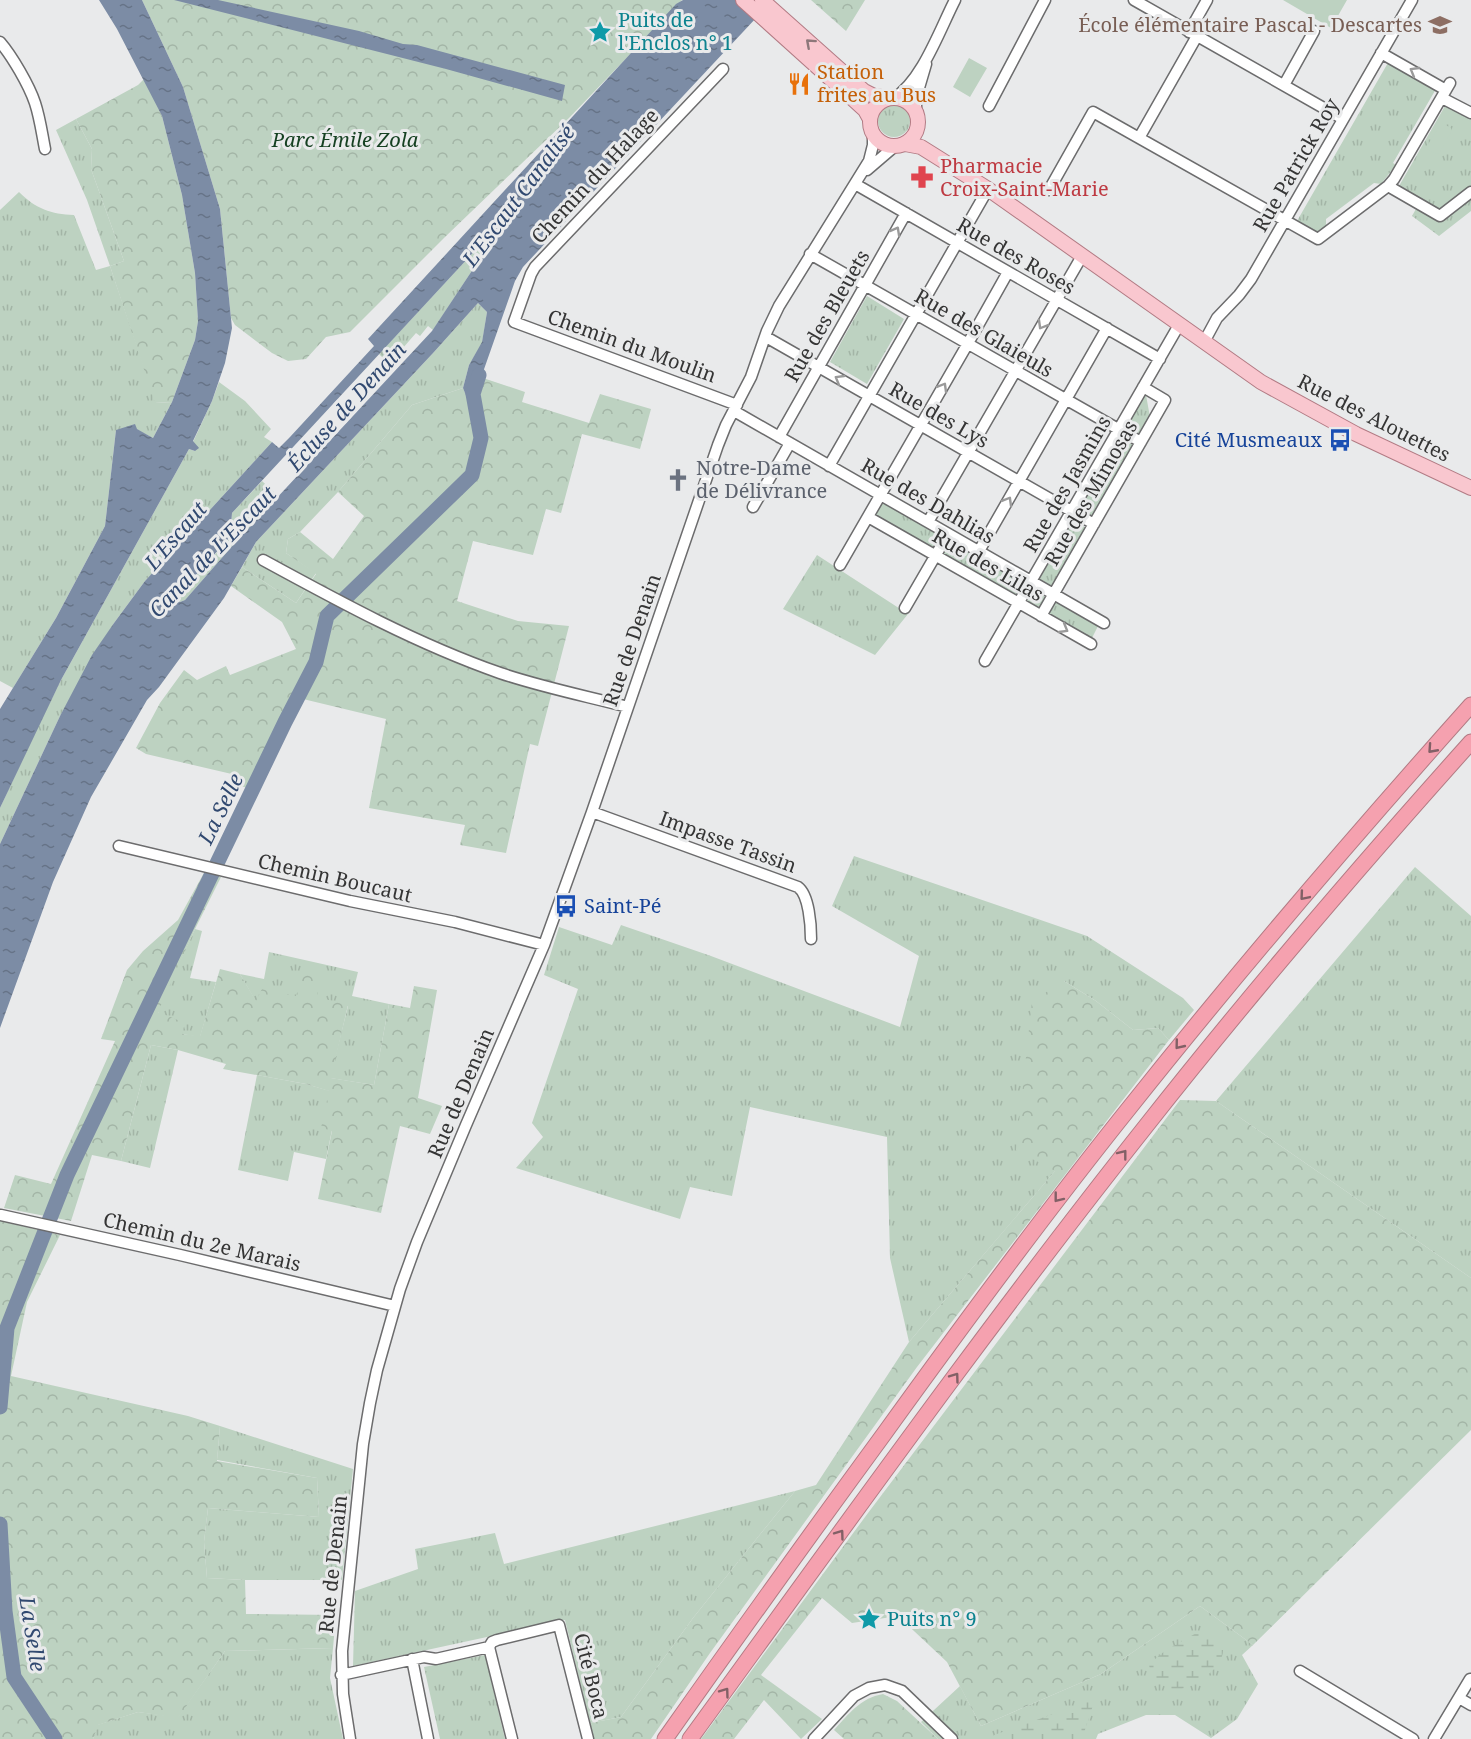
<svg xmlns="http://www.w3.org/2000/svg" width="1471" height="1739" viewBox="0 0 1471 1739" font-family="'Noto Serif',serif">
<defs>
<pattern id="grass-tufts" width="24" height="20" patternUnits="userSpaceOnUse" patternTransform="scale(1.5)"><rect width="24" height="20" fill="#bdd2c1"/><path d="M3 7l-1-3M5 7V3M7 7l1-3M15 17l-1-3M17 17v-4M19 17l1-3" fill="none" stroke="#a3b5a6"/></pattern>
<pattern id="forest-crowns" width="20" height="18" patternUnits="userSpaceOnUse" patternTransform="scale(1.5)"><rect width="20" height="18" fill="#bdd2c1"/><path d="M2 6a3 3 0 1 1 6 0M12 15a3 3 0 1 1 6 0" fill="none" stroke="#a3b5a6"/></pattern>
<pattern id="wetland-marsh" width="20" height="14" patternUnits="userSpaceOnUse" patternTransform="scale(1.5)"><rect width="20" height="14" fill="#bdd2c1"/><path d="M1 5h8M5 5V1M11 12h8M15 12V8" fill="none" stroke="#a3b5a6"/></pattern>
<pattern id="water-ripples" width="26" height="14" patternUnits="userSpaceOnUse" patternTransform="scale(1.5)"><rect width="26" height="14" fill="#7c8ca5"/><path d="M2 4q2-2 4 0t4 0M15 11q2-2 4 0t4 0" fill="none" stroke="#667387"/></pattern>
</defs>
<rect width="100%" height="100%" fill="#e9eaeb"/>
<!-- grass -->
<path fill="url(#grass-tufts)" d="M1389,61L1436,89L1393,163L1396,165L1381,184L1374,183L1326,219V226L1317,232L1297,221Z
M878 121a16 16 0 1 1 32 0a16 16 0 1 1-32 0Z
M1445,106L1468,118L1471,113V211L1439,236L1412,216L1421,200L1399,186Z
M76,119L92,149L91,169L124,261L110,266L156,403L172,402L153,438L136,429L116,430L105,526L56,618L13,688L0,681V210L19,192C36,209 51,214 74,215L96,270L110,266L87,200L56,130Z
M483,242L487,247L485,251L433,330L428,326L420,336L416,333L389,364L379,354Z
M867,296L904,319L867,384L830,362Z
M478,303L487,312L482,343L469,365L463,388L412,405L338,492L300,532L288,539L286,553L316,573L296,603L242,567L256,542L434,352Z
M219,382L245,401L271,429L264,437L272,442L145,581L114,623L60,716L0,844V808L39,724L61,680L189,449L195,451L193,442L212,401Z
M1143,392L1146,395L1150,417L1138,435L1124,427Z
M1121,437L1134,445L1092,517L1079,509Z
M262,481L279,497L234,544L185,600L180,602L176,600L178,595L230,538L232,513Z
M882,500L942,534L933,550L873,516Z
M1073,520L1086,528L1051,589L1038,581Z
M950,540L1026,583L1018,598L941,555Z
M817,555L908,614L875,655L783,609Z
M1027 598a9 9 0 1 1 18 0a9 9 0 1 1-18 0Z
M1055,600L1099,624L1091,640L1046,616Z
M854,856L1087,936L1183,998L1194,1010L1169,1040L1158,1028L1133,1030L1096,1001L1064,981L1056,1170L909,1342L890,1258L887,1137L750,1107L732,1196L690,1187L680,1219L516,1168L543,1137L532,1123L578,989L544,975L559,927L612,945L621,925L711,956L900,1027L919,956L832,906Z
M1415,867L1471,916V1278L1216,1101Z
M195,929L202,931L190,978L216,982L200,1037L182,1034L157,1011Z
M269,952L358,972L352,996L389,1004L374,1085L330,1078L348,1006L296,996L256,1002L240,974L264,979Z
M151,1045L178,1050L150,1168L121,1161Z
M257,1075L306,1084L330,1091L322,1127L332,1130L326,1159L294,1152L288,1181L238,1170Z
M220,1426L353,1469L342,1580H245L207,1578L204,1542L208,1508L319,1517L317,1478L217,1460Z
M795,1491L693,1618L621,1717L590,1723L565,1620L353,1666L355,1591L418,1569L415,1549L495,1533L504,1564Z
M1200,1606L1253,1645L1242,1655L1258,1684L1237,1719L1211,1738L1175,1715H1146L1098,1734L1096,1739H938L921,1722L960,1686L981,1726L1101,1674Z
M333,1648L330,1678L343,1739H93L97,1725L138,1712L178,1717L225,1651Z
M485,1655L505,1739H440L424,1667Z"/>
<!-- forest -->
<path fill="url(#forest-crowns)" d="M142,0H682L569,118L445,237L350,332L326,337L306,359L288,361L272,353L235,325L231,318L220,209L183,87Z
M811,0H865L846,31Z
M144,79L162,116L182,195L195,273L198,321L195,340L172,402L155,403L110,266L124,261L91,169L92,149L76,119L138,85Z
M480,377L525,392L522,402L589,423L600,394L651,409L640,449L582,434L561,513L546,509L533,555L473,541L457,601L518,621L569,626L538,746L530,744L506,853L460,845L465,825L369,808L386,719L303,699L260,790L233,785L236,775L146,754L136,748L160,703L184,670L197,680L226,666L230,675L296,649L282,622L231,586L242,567L296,603L316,574L286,553L288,539L300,532L333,559L364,516L338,492L412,405L463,388L467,397L476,392Z
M205,871L221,877L195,929L158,1012L185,1023L182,1034L200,1036L220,969L240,974L256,1001L262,989L296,996L303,974L320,978L317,997L348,1005L331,1078L374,1085L389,1004L410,1008L414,986L437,990L418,1098L442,1106L430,1134L400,1126L381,1213L318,1199L332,1131L321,1128L329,1091L306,1084L223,1069L226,1064L178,1050L151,1045L121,1161L92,1155L71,1221L4,1208L15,1175L51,1184L115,1041L101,1039L127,970L143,951L178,920Z
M1064,981L1096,1001L1133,1030L1158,1028L1169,1040L917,1367L710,1653L651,1739H594L590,1723L621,1717L693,1618L795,1491L816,1485L909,1342L1055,1171L1016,1150L1032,1001Z
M1180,1100L1216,1101L1471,1278V1430L1253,1645L1200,1606L1101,1674L981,1726L947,1662L898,1616L852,1623L822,1598L761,1675L822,1719L801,1739L764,1700L734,1739H701L868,1513Z
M0,1221L60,1235L27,1302L11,1376L188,1416L220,1426L217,1461L317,1478L319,1517L208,1508L204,1542L207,1578L245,1580L246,1614L336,1615L333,1648L225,1651L178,1718L138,1712L98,1725L93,1739H0Z
M883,1694L897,1701L938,1739H844L834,1730C849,1714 860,1698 883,1694Z"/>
<!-- wetland -->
<path fill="url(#wetland-marsh)" d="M1200,1631C1208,1631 1215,1634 1220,1641C1235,1662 1191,1692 1173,1690C1168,1690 1164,1686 1161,1683C1154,1678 1150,1673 1149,1664L1166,1650Z
M1095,1699L1082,1739H995L994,1735Z"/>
<!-- pitch -->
<path fill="#bdd2c1" d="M1283,0H1347L1331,28Z
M969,58L987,68L970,97L953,87Z
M1442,123L1451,128L1452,131L1439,153L1437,154L1427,149V146L1440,125Z"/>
<!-- water -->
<path fill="url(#water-ripples)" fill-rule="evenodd" d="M99,0H142L183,87L220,209L232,328L225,363L212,401L193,441L199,448L195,451L189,449L61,680L0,808V709L56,618L105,526L116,430L135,424L137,429L153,438L172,402L195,340L198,321L195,273L182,195L162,116L117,29Z
M174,0H218L359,31L403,44L417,45L565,85L562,101L446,69Z
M683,0H773L523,267L515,281L476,392L467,398L463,388L469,365L482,342L487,312L478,303L434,352L256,542L224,598L159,687L147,700L91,797L53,882L0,1028V844L60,716L92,655L114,623L145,581L272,442L279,448L290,437L374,346L368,339L676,4ZM483,242L487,246L485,251L432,331L234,544L185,600L180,602L176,600L178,595L230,537L232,513Z"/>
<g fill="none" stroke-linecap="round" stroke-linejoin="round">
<!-- river -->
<path stroke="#7c8ca5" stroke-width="15" d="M0,1407L7,1328L67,1175L285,722L316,662L327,616L472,475L481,438L473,394L479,375
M0,1524L5,1611L14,1677L55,1739"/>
<!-- minor casing -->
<g stroke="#6c6c6d" stroke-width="13">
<path id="minor" d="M1134,0L1343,119
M1189,32L1207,0
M0,42C12,56 29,85 35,103C40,118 42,134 45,149
M1381,53L1446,90
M723,69L535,267L531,274L514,322L737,405
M1284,85L1314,31
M894,98C922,81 940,29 955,0
M1442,98L1471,113
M989,106L1045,0
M916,110V98L926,64
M1139,138L1197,36
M867,170L895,146
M855,184L1160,359
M1388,186L1440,216L1471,192
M1049,190L1093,112L1318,239L1388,186L1394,179L1450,83
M810,254L1141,442
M766,337L1094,524
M1204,342L1217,318L1239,295L1251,279L1412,0
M734,411L1104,623
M779,437L906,213
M829,466L988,189
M753,507L790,443
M868,517L1091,644
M928,522L1082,256
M979,551L1107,328
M263,560C340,602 417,644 500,673C541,687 586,696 628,707
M840,565L967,345L1008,272
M905,608L948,534
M1041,616L1165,400L1143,387
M985,661L1179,325
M592,812L798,887C809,895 811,925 811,939
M119,846L350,901L455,922L544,945
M1,1215L180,1255L395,1306
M489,1647L492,1642L497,1640L559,1625L588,1739
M412,1659L428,1739
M1300,1671L1413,1739
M341,1675L424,1657L436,1659L489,1647L512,1739
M1459,1698L1471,1705
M350,1739L343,1694L342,1651L363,1444L370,1403L377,1370L400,1289L417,1242L466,1125L544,945L592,812L718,445L726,425L751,377L767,331L779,306L869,161L873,145V134
M814,1739L854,1696L869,1688L885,1685L902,1691L952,1739
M1434,1739L1470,1679"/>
</g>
<!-- major casing -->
<g stroke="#b27b84" stroke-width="16">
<path id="major" d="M743,0L854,100L865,110L870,119
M762,0L864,91L874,96L888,98
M870 122a24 24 0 1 1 48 0a24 24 0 1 1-48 0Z
M905,144L921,147L988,189L1261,382L1356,434L1471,488"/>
</g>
<!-- highway casing -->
<g stroke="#b27b84" stroke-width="17">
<path id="highway" d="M665,1739C737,1637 810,1535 884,1434C964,1323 1045,1213 1130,1107C1239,970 1354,836 1471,705
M690,1739C840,1533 988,1325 1146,1126C1250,994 1359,867 1471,742"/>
</g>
<!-- minor -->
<use href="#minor" stroke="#fff" stroke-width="10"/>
<!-- major -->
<use href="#major" stroke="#f9c7cf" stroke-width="14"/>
<!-- highway -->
<use href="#highway" stroke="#f5a1af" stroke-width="15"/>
</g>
<!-- one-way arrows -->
<defs><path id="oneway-chevron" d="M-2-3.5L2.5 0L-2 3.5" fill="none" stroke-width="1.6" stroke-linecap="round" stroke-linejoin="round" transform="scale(1.5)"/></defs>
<use stroke="#8d777a" href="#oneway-chevron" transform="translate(810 43) rotate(-138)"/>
<g stroke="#9a9a9a">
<use href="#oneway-chevron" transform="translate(1414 71) rotate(-150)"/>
<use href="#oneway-chevron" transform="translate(896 231) rotate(-61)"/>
<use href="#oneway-chevron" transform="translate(1042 325) rotate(120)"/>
<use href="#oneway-chevron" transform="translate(839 379) rotate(-150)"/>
<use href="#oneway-chevron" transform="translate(943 387) rotate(-60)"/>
<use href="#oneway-chevron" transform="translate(1008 501) rotate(-60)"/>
<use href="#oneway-chevron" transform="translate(1064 629) rotate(30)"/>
</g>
<g stroke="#826066">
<use href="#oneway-chevron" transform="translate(1432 749) rotate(132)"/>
<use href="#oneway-chevron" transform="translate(1304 896) rotate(130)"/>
<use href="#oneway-chevron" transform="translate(1179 1045) rotate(129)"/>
<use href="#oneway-chevron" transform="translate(1123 1154) rotate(-52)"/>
<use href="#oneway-chevron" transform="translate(1058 1198) rotate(128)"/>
<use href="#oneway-chevron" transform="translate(955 1377) rotate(-54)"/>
<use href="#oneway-chevron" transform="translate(840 1534) rotate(-54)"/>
<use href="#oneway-chevron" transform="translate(725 1692) rotate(-54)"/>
</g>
<!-- icons -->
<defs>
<g id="school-bare" transform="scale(1.8)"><path d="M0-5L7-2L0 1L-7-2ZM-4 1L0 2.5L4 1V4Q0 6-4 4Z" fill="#8d6e63" stroke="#e9eaeb" stroke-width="2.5" paint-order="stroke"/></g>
<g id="sight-bare" transform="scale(1.8)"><path d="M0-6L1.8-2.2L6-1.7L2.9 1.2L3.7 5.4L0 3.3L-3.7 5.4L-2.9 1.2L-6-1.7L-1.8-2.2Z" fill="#0f9aa8" stroke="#e9eaeb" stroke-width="2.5" paint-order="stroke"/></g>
<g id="restaurant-bare" transform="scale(1.8)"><path d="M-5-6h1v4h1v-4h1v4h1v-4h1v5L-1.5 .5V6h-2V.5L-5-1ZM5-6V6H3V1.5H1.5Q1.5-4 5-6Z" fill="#e8710a" stroke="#e9eaeb" stroke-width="2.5" paint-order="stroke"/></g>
<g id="pharmacy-bare" transform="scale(1.8)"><path d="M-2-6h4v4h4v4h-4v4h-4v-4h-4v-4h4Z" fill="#e0444e" stroke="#e9eaeb" stroke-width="2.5" paint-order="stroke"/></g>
<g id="bus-bare" transform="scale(1.8)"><path d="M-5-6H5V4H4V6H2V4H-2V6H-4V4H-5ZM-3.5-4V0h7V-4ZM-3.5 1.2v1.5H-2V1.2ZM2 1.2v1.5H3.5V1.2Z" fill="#1a4fb4" stroke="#e9eaeb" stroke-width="2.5" paint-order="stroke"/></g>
<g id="church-bare" transform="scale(1.8)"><path d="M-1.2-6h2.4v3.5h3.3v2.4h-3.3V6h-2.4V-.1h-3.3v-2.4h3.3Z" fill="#6b7280" stroke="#e9eaeb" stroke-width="2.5" paint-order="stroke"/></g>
</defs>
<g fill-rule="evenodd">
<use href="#school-bare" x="1440" y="25"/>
<use href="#sight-bare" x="600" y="32"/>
<use href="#restaurant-bare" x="799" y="84"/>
<use href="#pharmacy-bare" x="922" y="177"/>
<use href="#bus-bare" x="1340" y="440"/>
<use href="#church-bare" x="678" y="480"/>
<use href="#bus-bare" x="566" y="906"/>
<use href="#sight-bare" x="869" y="1619"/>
</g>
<g text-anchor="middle" stroke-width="6" stroke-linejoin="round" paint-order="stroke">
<!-- culture labels -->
<g font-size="20" fill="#0d838f" stroke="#e9eaeb" text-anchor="start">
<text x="618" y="27">Puits de<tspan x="618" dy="23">l'Enclos n° 1</tspan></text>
<text x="887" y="1626">Puits n° 9</text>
</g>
<!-- education labels -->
<g font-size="20" fill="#785e54" stroke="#e9eaeb" text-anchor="end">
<text x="1422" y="32">École élémentaire Pascal - Descartes</text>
</g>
<!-- food labels -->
<g font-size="20" fill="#c56008" stroke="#e9eaeb" text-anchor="start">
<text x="817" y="79">Station<tspan x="817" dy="23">frites au Bus</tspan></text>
</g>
<!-- park labels -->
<g font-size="20" font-style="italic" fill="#164122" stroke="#e9eaeb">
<text x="345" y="147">Parc Émile Zola</text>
</g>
<!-- street labels -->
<g font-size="20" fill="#353535" stroke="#e9eaeb">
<text transform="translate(1296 165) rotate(-60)" y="7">Rue Patrick Roy</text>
<text transform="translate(595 176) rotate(-47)" y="7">Chemin du Halage</text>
<text transform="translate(1016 256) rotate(30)" y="7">Rue des Roses</text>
<text transform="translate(827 316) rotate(-60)" y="7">Rue des Bleuets</text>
<text transform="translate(984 333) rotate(30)" y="7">Rue des Glaieuls</text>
<text transform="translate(632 346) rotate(20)" y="7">Chemin du Moulin</text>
<text transform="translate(939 415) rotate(30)" y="7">Rue des Lys</text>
<text transform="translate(1374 418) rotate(27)" y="7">Rue des Alouettes</text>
<text transform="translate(1067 484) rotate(-60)" y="7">Rue des Jasmins</text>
<text transform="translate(1091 493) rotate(-60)" y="7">Rue des Mimosas</text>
<text transform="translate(928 501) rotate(30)" y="7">Rue des Dahlias</text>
<text transform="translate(988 565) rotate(30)" y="7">Rue des Lilas</text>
<text transform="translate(632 640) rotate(-71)" y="7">Rue de Denain</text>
<text transform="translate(728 842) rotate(20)" y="7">Impasse Tassin</text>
<text transform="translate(335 878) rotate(13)" y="7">Chemin Boucaut</text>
<text transform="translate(461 1093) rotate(-67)" y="7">Rue de Denain</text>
<text transform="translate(202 1242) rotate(13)" y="7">Chemin du 2e Marais</text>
<text transform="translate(333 1564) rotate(-84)" y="7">Rue de Denain</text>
<text transform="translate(591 1676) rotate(76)" y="7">Cité Boca</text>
</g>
<!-- health labels -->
<g font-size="20" fill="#be3a42" stroke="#e9eaeb" text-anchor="start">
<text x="940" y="173">Pharmacie<tspan x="940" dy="23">Croix-Saint-Marie</tspan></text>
</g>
<!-- transit labels -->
<g font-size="20" fill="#164399" stroke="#e9eaeb" text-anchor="end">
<text x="1322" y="447">Cité Musmeaux</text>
<text x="584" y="913" text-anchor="start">Saint-Pé</text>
</g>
<!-- worship labels -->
<g font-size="20" fill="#5b616d" stroke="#e9eaeb" text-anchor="start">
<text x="696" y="475">Notre-Dame<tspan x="696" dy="23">de Délivrance</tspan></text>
</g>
<!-- water labels -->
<g font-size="21" font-style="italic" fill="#314970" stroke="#e9eaeb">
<text transform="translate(519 196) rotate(-53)" y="7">L'Escaut Canalisé</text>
<text transform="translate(347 407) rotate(-48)" y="7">Écluse de Denain</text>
<text transform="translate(176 536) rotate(-49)" y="7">L'Escaut</text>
<text transform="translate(213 552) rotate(-46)" y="7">Canal de L'Escaut</text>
<text transform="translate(221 809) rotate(-64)" y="7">La Selle</text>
<text transform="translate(32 1634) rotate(81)" y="7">La Selle</text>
</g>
</g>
</svg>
